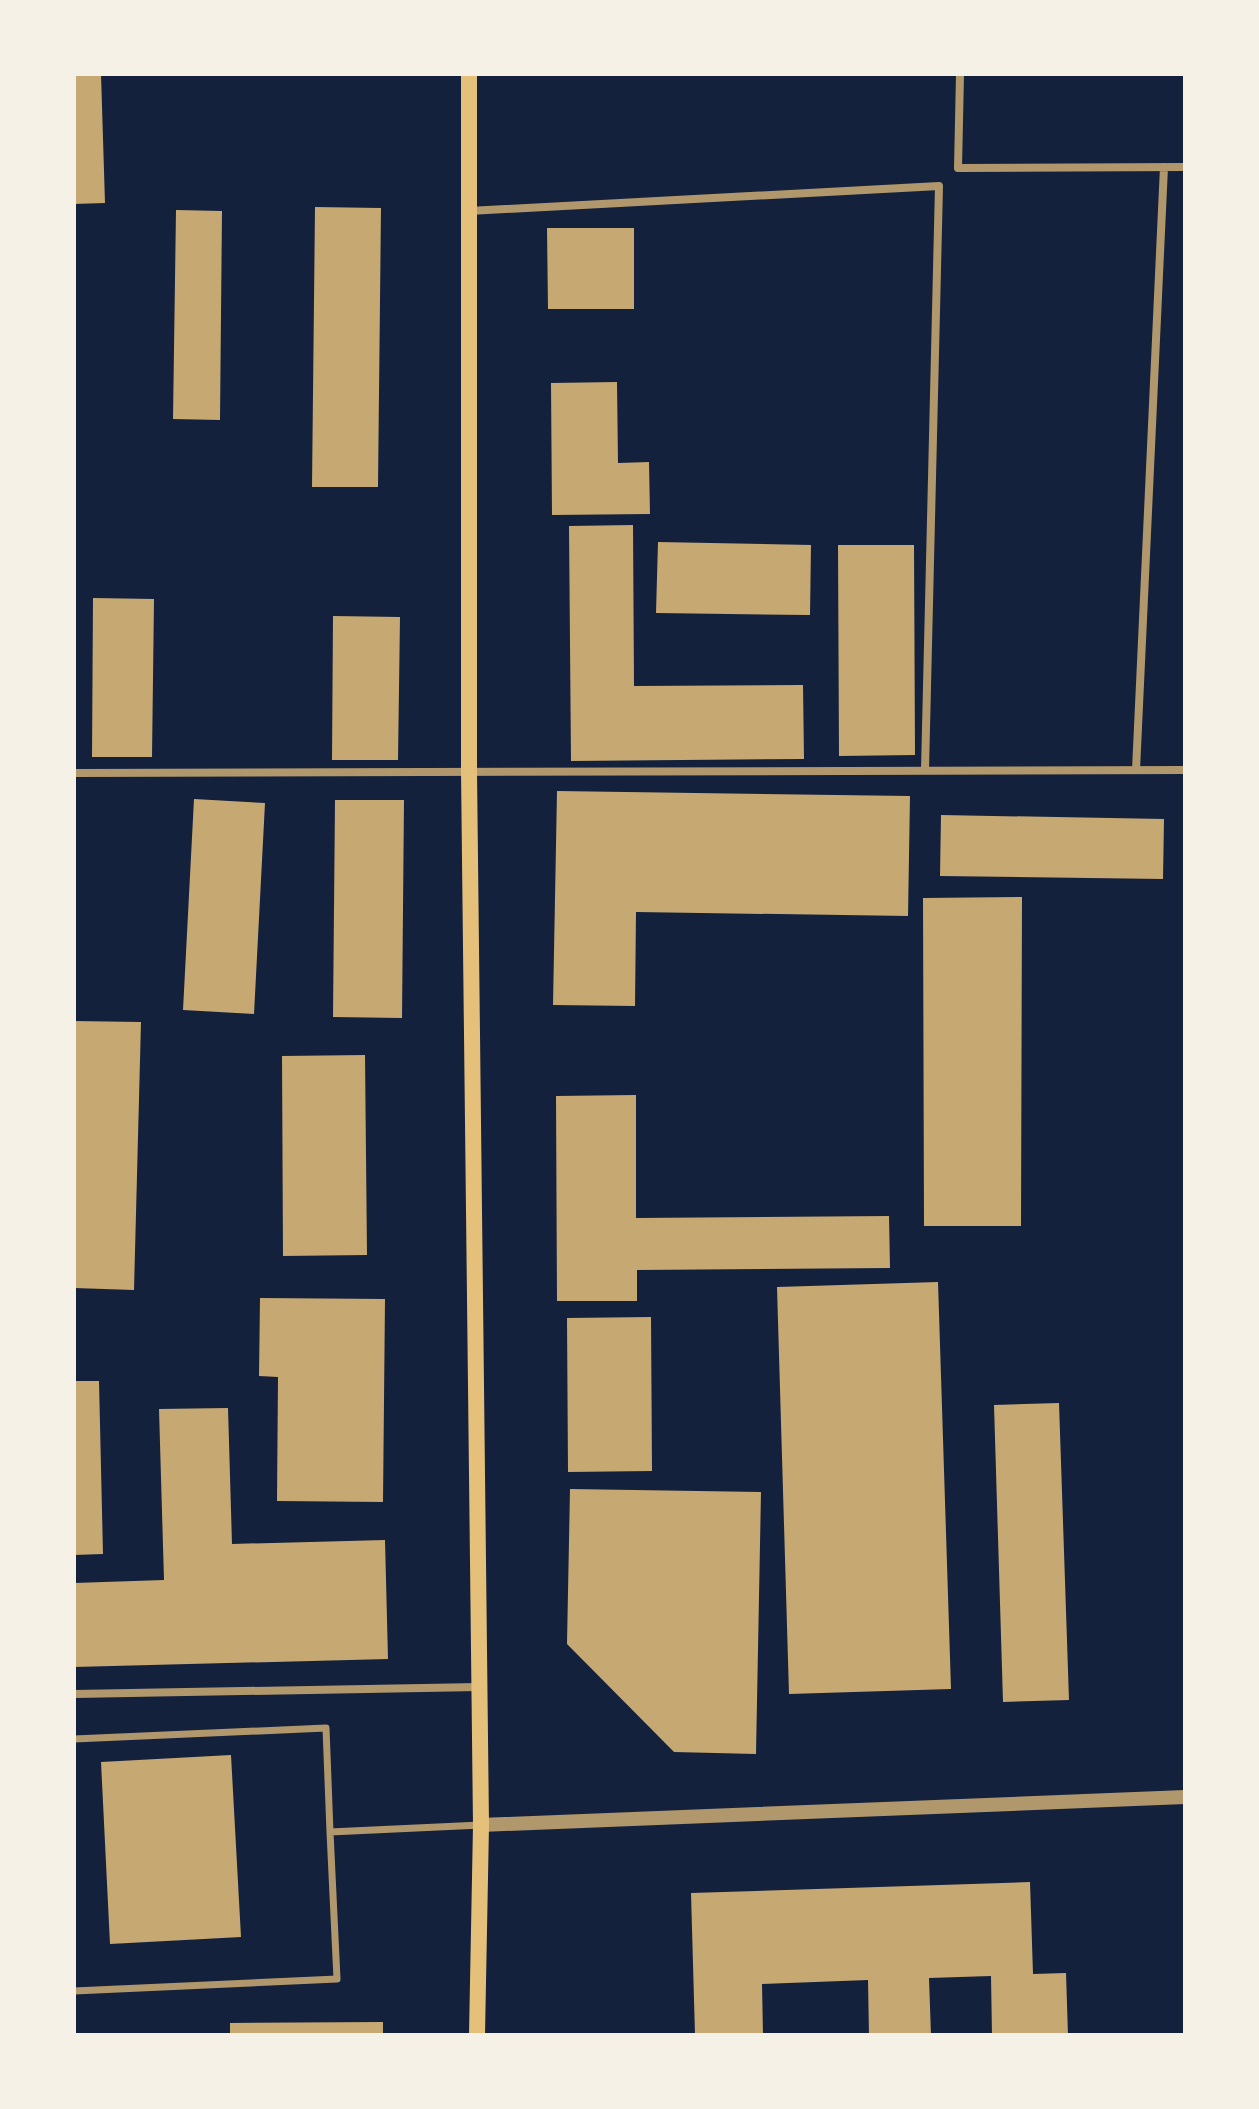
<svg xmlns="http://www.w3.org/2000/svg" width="1259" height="2109" viewBox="0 0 1259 2109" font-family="'Asap Condensed',sans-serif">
<rect width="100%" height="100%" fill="#14213d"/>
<!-- building -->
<path fill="#c6a872" d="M74,74H101L105,203L74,204Z
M315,207L381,208L378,487H312Z
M176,210L222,211L220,420L173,419Z
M547,228H634V309H548Z
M617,382L618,463L649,462L650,514L552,515L551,383Z
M633,525L634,686L803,685L804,759L571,761L569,526Z
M658,542L811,545L810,615L656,613Z
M838,545H914L915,755L839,756Z
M93,598L154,599L152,757H92Z
M333,616L400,617L398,760H332Z
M557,791L910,796L908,916L636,912L635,1006L553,1005Z
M194,799L265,803L254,1014L183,1010Z
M335,800H404L402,1018L333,1017Z
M941,815L1164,819L1163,879L940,876Z
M1022,897L1021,1226H924L923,898Z
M74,1021L141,1022L134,1290L74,1288Z
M365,1055L367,1255L283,1256L282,1056Z
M636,1095V1218L889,1216L890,1268L637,1270V1301H557L556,1096Z
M938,1282L951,1689L789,1694L777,1287Z
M260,1298L385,1299L383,1502L277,1501L278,1377L259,1376Z
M651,1317L652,1471L568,1472L567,1318Z
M74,1381H99L103,1554L74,1555Z
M1059,1403L1069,1700L1003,1702L994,1405Z
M228,1408L232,1544L385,1540L388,1659L74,1667V1583L164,1580L159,1409Z
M570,1489L761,1492L756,1754L674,1752L567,1644Z
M231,1755L241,1937L110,1944L101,1762Z
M1030,1882L1033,1974L1066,1973L1068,2035H992L991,1976L929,1978L931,2035H869L868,1980L762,1984L763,2035H695L691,1893Z
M383,2022V2035H230V2023Z"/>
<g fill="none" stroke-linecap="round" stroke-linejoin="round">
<!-- pedestrian -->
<path stroke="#b1986c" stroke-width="7" d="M74,1739L326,1728L330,1832
M74,1991L337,1979L330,1832L481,1825"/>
<!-- minor -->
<path stroke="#b1986c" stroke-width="8" d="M960,74L958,168L1185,167
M469,211L939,186L925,770
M1136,770L1164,167
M74,773L1185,770
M74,1694L479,1687"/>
<!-- tertiary -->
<path stroke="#b1986c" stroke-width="14" d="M481,1825L1185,1797"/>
<!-- secondary -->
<path stroke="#e5c07b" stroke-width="16" d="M469,74V771L481,1825L477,2035"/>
</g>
<!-- border -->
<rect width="1259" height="2109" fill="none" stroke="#f6f1e7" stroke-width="152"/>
</svg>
